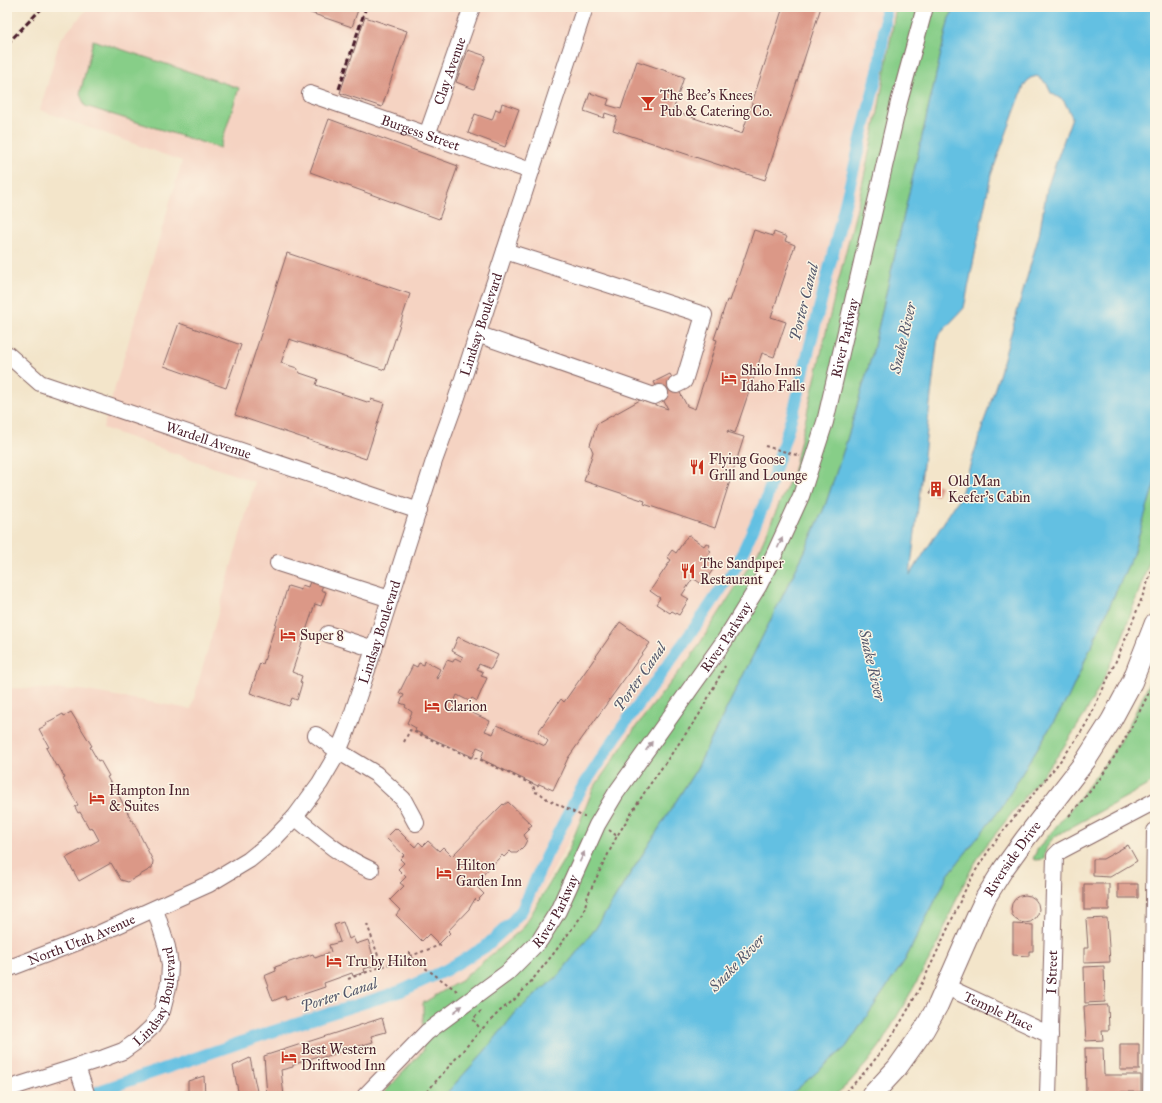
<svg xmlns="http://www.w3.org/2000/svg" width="1162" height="1103" viewBox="0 0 1162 1103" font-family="'IM FELL Great Primer',serif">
<rect width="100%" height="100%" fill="#fcf5e5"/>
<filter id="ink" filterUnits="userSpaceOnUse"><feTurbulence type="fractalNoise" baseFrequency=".025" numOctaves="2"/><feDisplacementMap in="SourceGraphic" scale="8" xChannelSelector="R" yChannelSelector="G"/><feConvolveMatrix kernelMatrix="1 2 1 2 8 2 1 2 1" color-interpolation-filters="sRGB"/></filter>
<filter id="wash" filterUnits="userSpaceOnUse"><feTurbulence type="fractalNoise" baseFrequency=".012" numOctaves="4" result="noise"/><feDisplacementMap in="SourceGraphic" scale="16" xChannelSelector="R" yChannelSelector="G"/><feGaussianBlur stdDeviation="0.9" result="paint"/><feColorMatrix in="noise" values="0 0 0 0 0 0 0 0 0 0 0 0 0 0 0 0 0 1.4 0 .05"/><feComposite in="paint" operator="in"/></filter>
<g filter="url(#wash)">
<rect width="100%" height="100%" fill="#f3e5ca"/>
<!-- built -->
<path fill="#f5d3c2" d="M89,7H896L878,112L858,204L835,294L793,473L758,552L693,654L635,728L593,789L581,818L523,928L460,981L423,1003V1051L381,1096H7V688L81,690L191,709L255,482L103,428L182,161L40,110L60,40Z"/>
<!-- green -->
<path fill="#87ce88" stroke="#68765a" d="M896,7H956L949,18L872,355L846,443L825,506L805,551L697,768L596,928L558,976L517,1011L484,1052L444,1096H381L423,1051V1003L460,981L523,928L566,856L593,789L635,728L693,654L758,552L793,473L835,294L858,204L878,112Z
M93,40L239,88L220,148L85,106L80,94Z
M1155,482V546L1121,641L1103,680L1084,716L1059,754L985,847L972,868L959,893L934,952L880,1046L867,1063L847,1085L834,1096H789L846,1047L905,960L948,875L1001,808L1068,698L1133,554Z
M1155,668V781L1057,835C1048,842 1045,848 1044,859L1036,860L1033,859L1037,850C1065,815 1095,781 1119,742C1133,719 1145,693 1155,668Z"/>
<!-- water -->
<path fill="#64c0e2" stroke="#577086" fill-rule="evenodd" d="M956,7H1155V482L1133,554L1068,698L1001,808L948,875L905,960L846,1047L789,1096H444L484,1052L517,1011L558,976L596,928L697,768L805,551L825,506L846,443L872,355L949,18ZM1037,76L1047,84L1051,93L1064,101L1072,117L1047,188L1039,235L1000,372L960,497L910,575L938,336L964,308L991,175L1024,86L1030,78Z"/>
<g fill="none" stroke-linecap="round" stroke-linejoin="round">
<!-- canal -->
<path stroke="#64c0e2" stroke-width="12" d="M99,1091L271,1032L401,991L446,970L485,947L510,924L522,910L546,856L580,791L623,726L698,623L736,567L766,500L795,406L879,67L885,23V7"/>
</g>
<g id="blocks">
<!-- building -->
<path fill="#db9887" d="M293,7H359L352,27Z
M783,7H821L765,180L613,130L617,117L605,113L604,118L584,111L590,93L609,99L607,105L621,109L637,61L684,77L673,111L742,134Z
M365,17L407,31L382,107L340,93Z
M468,50L486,56L474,89L456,82Z
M502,103L519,109L505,147L468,133L475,114L492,120L496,109L500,111Z
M329,119L458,166L439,219L310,172Z
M754,230L773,236L774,232L787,237L785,241L795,245L771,317L786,322L774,357L762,353L735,433L728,430L727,432L744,437L715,528L644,504L645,501L584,481L593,452L590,445L597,424L640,400L668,409L654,382L670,374L687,406L695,409L717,340L714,339L727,300L730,301Z
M287,253L410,294L385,370L289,339L281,363L297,368L300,373L318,379L316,385L370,403L371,399L384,403L366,459L235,415Z
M179,323L241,345L226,388L164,366Z
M934,483L941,486L937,496L930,493Z
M688,535L704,546L706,543L710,545L708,549L711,551L707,557L717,563L703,585L693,578L682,595L689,599L679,615L672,611L670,613L656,604L660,598L650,591L671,560L667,557L672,550L676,553Z
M312,576L325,580L321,590L326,592L321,606L315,604L292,672L302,676L300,682L302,683L297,700L292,698L289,706L250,693L260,663L263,664L288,586L301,590L302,585L308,587Z
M620,622L650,643L568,758L553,790L539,784L538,786L481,759L484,750L477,747L473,757L415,731L416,728L407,723L412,712L405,707L406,705L400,703L404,695L399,693L413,665L417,667L419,663L424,665L425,661L440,669L436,678L438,679L447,660L453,662L455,658L461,661L463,657L452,651L458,637L498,655L491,669L479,664L477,669L483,672L481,676L487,678L477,701L472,698L469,701L457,695L453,704L490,721L485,731L493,734L497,725L545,746L548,741L538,732L561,699L564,702Z
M71,712L92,746L90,747L98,761L100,760L109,776L107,777L115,791L116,790L132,821H133L153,861L152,868L128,882L121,880L111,863L79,881L66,858L99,840L92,827L89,828L80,812L78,813L75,807L78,805L63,779L65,778L58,765L56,766L46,748L49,747L39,729L47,725L46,723L63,714L64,716Z
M508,802L532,825L528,828L530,829L524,835L527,840L524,846L517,853H512L510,851L504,857L502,855L474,884L484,894L477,901L475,899L469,909L448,931L450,933L439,944L429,934L422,941L396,915L400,910L390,900L404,886L400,883L406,877L398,869L404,863L400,859L404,855L386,838L396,828L415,847L419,842L423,846L428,841L439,851L443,847L452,856L503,804L504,805Z
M1128,845L1137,861L1110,877L1093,876V859H1103Z
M1084,884H1109V910H1084Z
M1118,884H1138V898H1118Z
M1011 909a14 14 0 1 1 28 0a14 14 0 1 1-28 0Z
M1107,918L1110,962L1084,963V948H1088L1086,919Z
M343,922L349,939L353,937L356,944L368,940L376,965L364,969L365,972L353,976L352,973L324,983L325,987L286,1000L285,996L273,1001L264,976L276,971L275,967L313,954L315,958L331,952L329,945L340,942L334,925Z
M1013,924L1033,925V951H1029V956L1013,955Z
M1104,966L1105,1002L1085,1003L1084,967Z
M1108,1005L1109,1030H1102L1103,1040L1086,1041L1084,1006Z
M382,1018L386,1032L371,1036L373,1042L320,1058L318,1056L293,1065V1067L281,1070L284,1096H267L264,1056Z
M1120,1044H1139V1070H1120Z
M1085,1048H1103L1104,1075H1141V1092H1086Z
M250,1058L258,1096H239L233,1066Z
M204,1076L205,1096H188V1081Z"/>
</g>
</g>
<g filter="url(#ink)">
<use href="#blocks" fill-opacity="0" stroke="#856463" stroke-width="1"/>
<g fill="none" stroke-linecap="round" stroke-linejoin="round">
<!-- minor casing -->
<g stroke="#856463" stroke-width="18">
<g id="minor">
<path id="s1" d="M310,94L531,171"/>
<path id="s2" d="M427,135L472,7"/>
<path d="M505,251L704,315L684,381L676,385"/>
<path d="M477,334L654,396L660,393"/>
<path id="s3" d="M7,354L40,383L419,511"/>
<path d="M278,563L390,599"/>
<path d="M328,634L374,649"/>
<path d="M316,735L338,751L376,774L403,799L416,823"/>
<path d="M295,817C319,837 342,857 371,870"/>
<path id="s4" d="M7,969L96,935L209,884L249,860L271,842L295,817L320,783L337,754L347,730L374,649L434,461L454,406L585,7"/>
<path id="s5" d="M947,987L1050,1035"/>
<path d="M77,1067L87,1096"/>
<path id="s6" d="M7,1089L104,1058L123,1051L137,1041L152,1027L162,1011L169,983L170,965L167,947L155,909"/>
<path id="s7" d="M365,1096L427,1032L507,973L540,940L558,911L597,825L616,793L725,640L759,585L774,555L801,496L825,422L899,102L925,7"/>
<path id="s8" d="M1048,1096L1055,856L1060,851L1155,801"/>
<path d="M1151,1096L1155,831"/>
</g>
</g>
<!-- major casing -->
<g stroke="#856463" stroke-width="22">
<g id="major">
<path id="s9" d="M871,1096L897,1068L924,1030L938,1005L978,914L986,897L1004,868L1025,839L1086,760L1111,721L1132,682L1155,623"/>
</g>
</g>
<!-- path -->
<path stroke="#856463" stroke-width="2" stroke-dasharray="3 3" stroke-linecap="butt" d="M765,446L800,456
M404,742L410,730L472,758H477L533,785L535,792L541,794L547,799L584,817V818
M1069,816C1079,804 1090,792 1099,780C1121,749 1139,714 1155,680
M609,830L617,836
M367,924L382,967
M410,952V957L457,991
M348,979L443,944
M481,1011L473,1019L481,1030
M423,1096L481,1030L501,1010L514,1000L529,984L554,953L583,914L588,895L617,836L646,790L699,715L725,666
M841,1096C893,1049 919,991 948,928C956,911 963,893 972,877C1004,821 1053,778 1086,724C1092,714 1096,703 1101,693C1122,650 1139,607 1155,562"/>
<!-- minor -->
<use href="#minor" stroke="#fff" stroke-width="16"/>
<!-- major -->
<use href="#major" stroke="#fff" stroke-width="20"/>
<!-- rail -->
<path stroke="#4a1f2b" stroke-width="3" stroke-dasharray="6 3" stroke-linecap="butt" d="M7,44L43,7
M339,89L366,7"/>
</g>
<!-- one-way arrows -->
<defs><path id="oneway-solid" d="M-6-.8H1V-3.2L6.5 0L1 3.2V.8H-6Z"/></defs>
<g fill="#ae9aa0">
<use href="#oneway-solid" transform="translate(780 543) rotate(-65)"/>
<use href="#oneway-solid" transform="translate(649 746) rotate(-55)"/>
<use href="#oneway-solid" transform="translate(582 857) rotate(-65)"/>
<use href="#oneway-solid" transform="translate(458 1009) rotate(-37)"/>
</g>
</g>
<!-- icons -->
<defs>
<g id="bar-bare" transform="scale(1.2)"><path d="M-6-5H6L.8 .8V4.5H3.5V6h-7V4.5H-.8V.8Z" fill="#c8321e" stroke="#fcf5e5" stroke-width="2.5" paint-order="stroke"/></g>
<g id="hotel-bare" transform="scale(1.2)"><path d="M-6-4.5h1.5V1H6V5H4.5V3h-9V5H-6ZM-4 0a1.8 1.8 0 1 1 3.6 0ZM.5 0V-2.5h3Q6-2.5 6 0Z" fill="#c8321e" stroke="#fcf5e5" stroke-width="2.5" paint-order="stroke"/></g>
<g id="restaurant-bare" transform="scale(1.2)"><path d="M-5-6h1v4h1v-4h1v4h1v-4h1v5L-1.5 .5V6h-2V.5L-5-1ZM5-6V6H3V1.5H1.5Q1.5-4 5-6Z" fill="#c8321e" stroke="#fcf5e5" stroke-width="2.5" paint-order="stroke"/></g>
<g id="building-bare" transform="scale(1.2)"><path d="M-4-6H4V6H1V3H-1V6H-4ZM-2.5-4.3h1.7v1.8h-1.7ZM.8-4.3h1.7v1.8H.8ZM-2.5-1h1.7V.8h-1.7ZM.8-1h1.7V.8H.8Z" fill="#c8321e" stroke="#fcf5e5" stroke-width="2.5" paint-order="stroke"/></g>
</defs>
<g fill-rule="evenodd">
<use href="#bar-bare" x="648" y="103"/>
<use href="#hotel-bare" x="729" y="378"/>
<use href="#restaurant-bare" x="697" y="467"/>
<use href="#building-bare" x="936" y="489"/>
<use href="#restaurant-bare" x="688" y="571"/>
<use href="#hotel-bare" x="288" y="635"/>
<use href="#hotel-bare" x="432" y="706"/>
<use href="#hotel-bare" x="97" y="798"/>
<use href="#hotel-bare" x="444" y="873"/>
<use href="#hotel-bare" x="334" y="961"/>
<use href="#hotel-bare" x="289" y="1057"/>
</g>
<g text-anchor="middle" stroke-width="3" stroke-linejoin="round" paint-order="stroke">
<!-- street labels -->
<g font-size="14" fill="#4a1f2b" stroke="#fcf5e5">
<text dy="5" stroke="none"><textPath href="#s2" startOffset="68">Clay Avenue</textPath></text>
<text dy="5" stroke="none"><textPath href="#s1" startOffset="117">Burgess Street</textPath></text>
<text dy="5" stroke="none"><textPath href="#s4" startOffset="858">Lindsay Boulevard</textPath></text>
<text dy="5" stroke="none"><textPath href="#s7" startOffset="916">River Parkway</textPath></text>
<text dy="5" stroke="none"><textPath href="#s3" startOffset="222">Wardell Avenue</textPath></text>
<text dy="5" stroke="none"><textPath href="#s4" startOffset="534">Lindsay Boulevard</textPath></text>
<text dy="5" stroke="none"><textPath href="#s7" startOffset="592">River Parkway</textPath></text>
<text dy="5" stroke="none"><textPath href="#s9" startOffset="278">Riverside Drive</textPath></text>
<text dy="5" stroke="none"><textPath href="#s7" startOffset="268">River Parkway</textPath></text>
<text dy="5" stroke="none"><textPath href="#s4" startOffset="80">North Utah Avenue</textPath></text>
<text dy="5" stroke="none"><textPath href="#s8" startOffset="124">I Street</textPath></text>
<text dy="5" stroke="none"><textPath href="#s6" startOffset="190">Lindsay Boulevard</textPath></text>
<text dy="5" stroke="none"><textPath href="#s5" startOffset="57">Temple Place</textPath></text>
</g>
<!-- poi labels -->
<g font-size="14" fill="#4a1f2b" stroke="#fcf5e5" text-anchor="start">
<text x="660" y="100">The Bee's Knees<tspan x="660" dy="16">Pub &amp; Catering Co.</tspan></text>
<text x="741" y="375">Shilo Inns<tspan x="741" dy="16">Idaho Falls</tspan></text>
<text x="709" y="464">Flying Goose<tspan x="709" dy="16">Grill and Lounge</tspan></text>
<text x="948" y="486">Old Man<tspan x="948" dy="16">Keefer's Cabin</tspan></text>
<text x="700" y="568">The Sandpiper<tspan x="700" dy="16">Restaurant</tspan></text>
<text x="300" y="640">Super 8</text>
<text x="444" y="711">Clarion</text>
<text x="109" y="795">Hampton Inn<tspan x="109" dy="16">&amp; Suites</tspan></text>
<text x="456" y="870">Hilton<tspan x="456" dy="16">Garden Inn</tspan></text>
<text x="346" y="966">Tru by Hilton</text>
<text x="301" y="1054">Best Western<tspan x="301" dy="16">Driftwood Inn</tspan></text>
</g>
<!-- water labels -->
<g font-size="15" font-style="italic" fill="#53576b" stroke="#fcf5e5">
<text transform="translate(804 302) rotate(-76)" y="5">Porter Canal</text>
<text transform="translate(903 338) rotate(-77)" y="5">Snake River</text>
<text transform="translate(872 665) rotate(77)" y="5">Snake River</text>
<text transform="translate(640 677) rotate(-55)" y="5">Porter Canal</text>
<text transform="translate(737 963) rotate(-46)" y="5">Snake River</text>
<text transform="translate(339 995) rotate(-18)" y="5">Porter Canal</text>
</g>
</g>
<!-- margin -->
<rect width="1162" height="1103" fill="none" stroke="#fcf5e5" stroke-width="24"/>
</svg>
